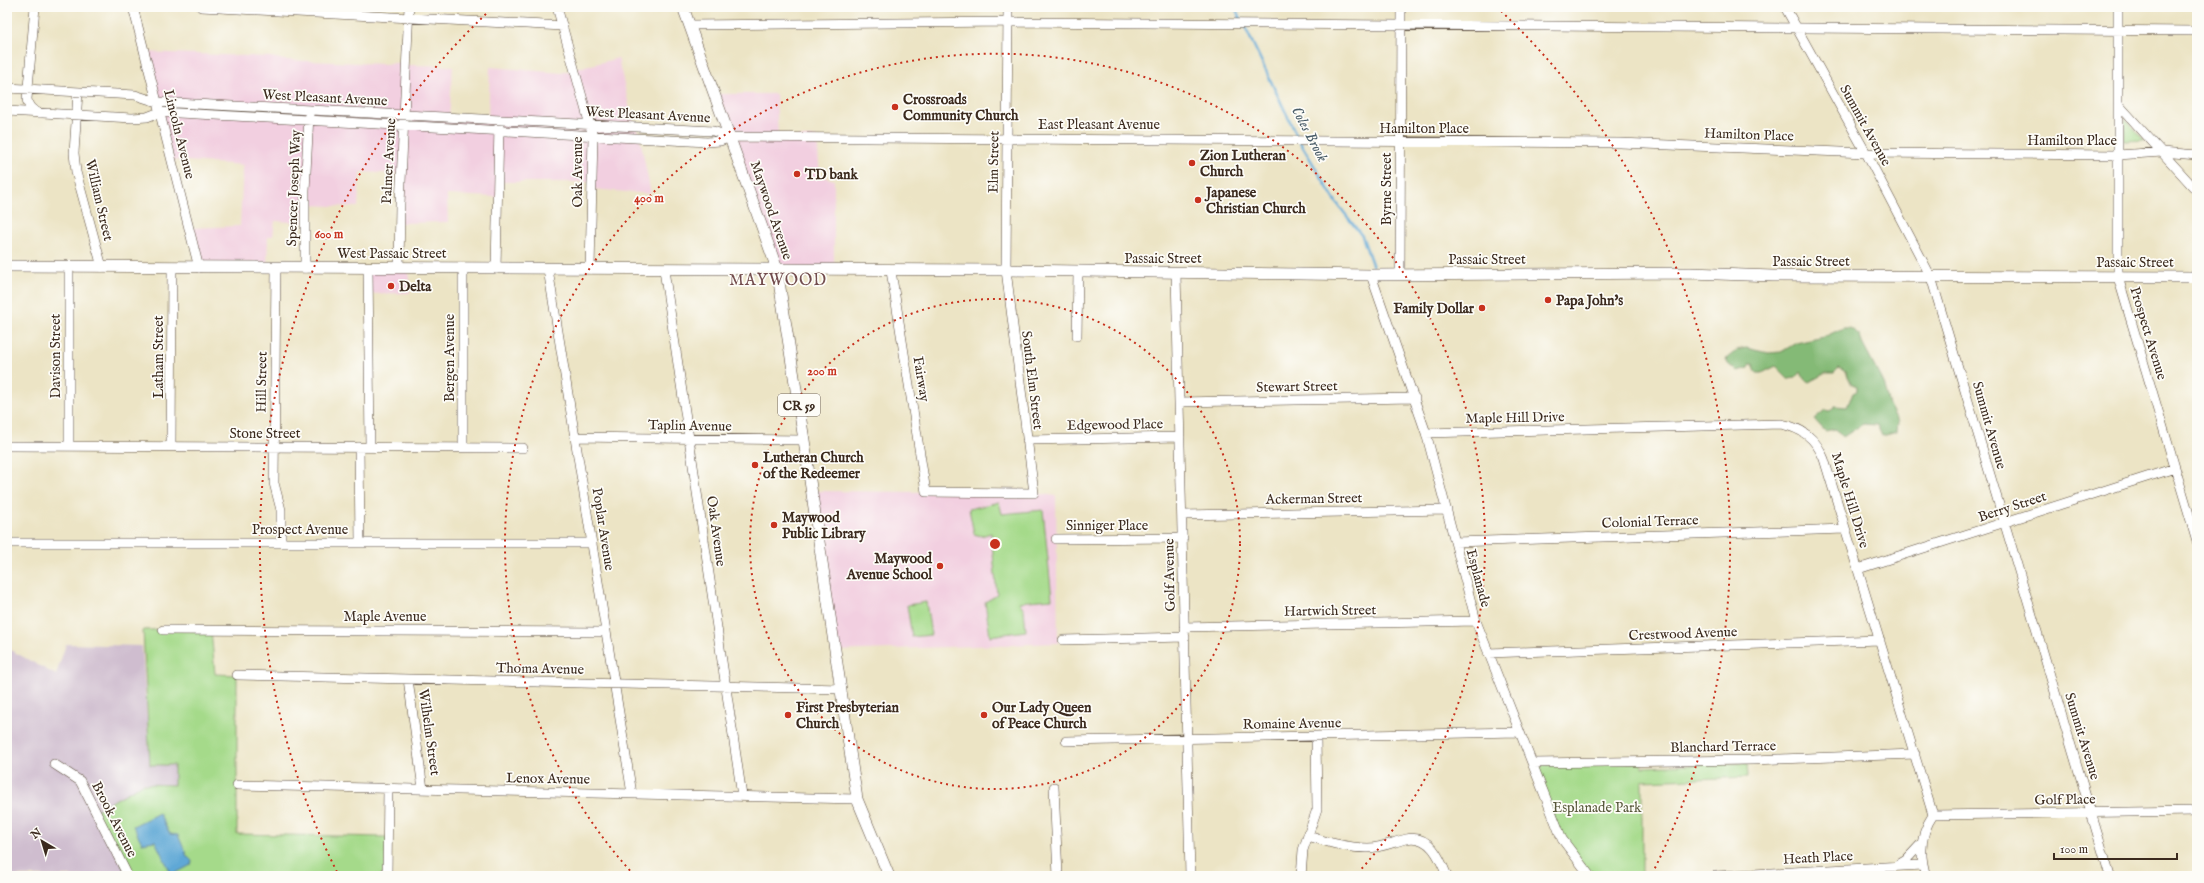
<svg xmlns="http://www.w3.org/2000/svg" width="2204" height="883" viewBox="0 0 2204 883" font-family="'IM FELL English',serif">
<rect width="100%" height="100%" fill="#fdfcf7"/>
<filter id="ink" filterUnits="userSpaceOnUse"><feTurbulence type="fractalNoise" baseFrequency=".025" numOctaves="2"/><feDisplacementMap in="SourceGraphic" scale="8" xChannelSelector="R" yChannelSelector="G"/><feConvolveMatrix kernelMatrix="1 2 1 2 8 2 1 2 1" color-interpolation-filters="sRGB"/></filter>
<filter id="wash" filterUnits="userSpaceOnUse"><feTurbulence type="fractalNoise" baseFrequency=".012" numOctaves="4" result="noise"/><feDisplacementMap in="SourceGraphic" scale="16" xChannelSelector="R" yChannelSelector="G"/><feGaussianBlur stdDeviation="0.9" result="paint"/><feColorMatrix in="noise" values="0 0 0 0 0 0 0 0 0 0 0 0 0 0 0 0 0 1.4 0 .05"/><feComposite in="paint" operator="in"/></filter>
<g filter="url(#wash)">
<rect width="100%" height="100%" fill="#ece4c5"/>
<!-- built -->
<path fill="#f2cfe0" d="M145,52L271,57L284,60L384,64L407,62V65L453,66L449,117L488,119L490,67L561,73L618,58L631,114L640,138L651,194L592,189V182H498L497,197L447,195L448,222L400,223L401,174L360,172L358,207L305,205V223L275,221L273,236H268L267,268H199L189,228L240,226L243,165L172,160Z
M715,94H776L778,137H817L820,176L834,180V270L777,269Z
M368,268H408L410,293L368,294Z
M812,491L1034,493L1056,496L1058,643L836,651Z"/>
<!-- industrial -->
<path fill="#cfbdcf" d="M66,644L142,646L150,765H174V785L143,784L128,876H7V648L56,675Z"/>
<!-- green -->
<path fill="#a5da8a" stroke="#708254" d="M2125,118L2144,140L2124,141Z
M999,502L1002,514L1043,510L1052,599L1019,602L1024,609L1026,631L990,636L985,602L997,595L991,533L981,536L974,534L969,509Z
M926,602L931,635L912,637L907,605Z
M211,629L215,674L237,675V834L387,837V876H128L95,811L143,784L174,785V765H150L143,630Z
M1641,762L1642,767L1747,763L1748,777L1642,781V876H1590L1562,839L1532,763Z"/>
<!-- forest -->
<path fill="#84ba76" stroke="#60724a" d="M1843,328H1850L1860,335L1862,343L1883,383L1889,405L1898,422L1897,432L1882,436L1877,425L1863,424L1843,437L1836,429L1825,431L1814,419L1825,410L1830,411L1835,406L1847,407L1853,393L1857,391V387L1852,385L1846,372L1839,368L1834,373H1826L1809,382L1804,379L1801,372L1796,378L1789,379L1776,366L1762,373H1757L1753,364H1750L1749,368L1737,371L1728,364L1726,359L1737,350L1746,348L1768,353L1781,352L1796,343L1824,337Z"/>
<!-- water -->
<path fill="#5fa8d6" stroke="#4d697a" d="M159,813L170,834L178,835L187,856L192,861L191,865L172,875L155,841L142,843L133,826Z"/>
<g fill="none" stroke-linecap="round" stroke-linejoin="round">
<!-- stream -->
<path stroke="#5fa8d6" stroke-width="2.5" d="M1235,7L1241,21
M1244,25L1298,138
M1300,142L1336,202L1362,236L1373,267"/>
</g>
</g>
<g filter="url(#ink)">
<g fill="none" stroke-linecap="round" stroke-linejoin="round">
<!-- minor casing -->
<g stroke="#564637" stroke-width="10">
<path id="minor" d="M35,7L27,99C28,107 32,110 39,113
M133,7L199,268
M201,7L563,26
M557,7L593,136L590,269
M1785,7L1866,153L1931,277L2110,876
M2118,7V277L2197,541
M689,25L1008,22L2197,31
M7,88L135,95L157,102L713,131L731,137
M78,92L74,153L76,172L102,267
M2118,104L2197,191
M7,111L132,118L147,117L160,112L707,142L720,141L731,137L1620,143L1866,153L2118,155L2162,152L2197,155
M276,268L274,483L281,510V543
M305,268V191L309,115
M368,268L370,447
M399,268L400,204L409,7
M463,269V447
M496,269L499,125
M548,269L632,794
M664,270L742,796
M891,271L926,492L1034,493L1006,270L1008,7
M1176,273L1190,876
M1371,275L1426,433L1476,621L1562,839L1590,876
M1400,275L1401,7
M1077,336L1078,272
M1179,402L1415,398
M1426,433L1781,424C1802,428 1816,438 1824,459L1933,815C1920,834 1919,854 1926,876
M575,437L804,440
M1027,440L1180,437
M7,446L523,448
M69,446V267
M171,446L172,268
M359,447L360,543
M1182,515L1447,510
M1056,539L1183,538
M1455,542L1845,529
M7,543H592
M1858,569L2175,468
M1184,627L1476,621
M163,630L606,632
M1063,640L1185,637
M1488,653L1880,640
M237,675L841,689
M408,679L423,789
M1066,741L1519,732
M1532,763L1753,760L1915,754
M54,764L80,781L128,876
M237,785L857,799
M1054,787L1058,876
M1933,815L2197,811
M1308,836C1327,842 1347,848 1368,848C1382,848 1393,842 1406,839C1430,834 1440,858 1447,876
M1896,866L1906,860L1921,844
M387,876L388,788
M1301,876L1303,850L1317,809L1316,737
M1715,876L1922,865"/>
</g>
<!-- major casing -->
<g stroke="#564637" stroke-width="12">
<path id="major" d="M683,7L777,269L804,440L857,799L889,876
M7,266L1006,270L1371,275L1690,273L1773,276L2197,277"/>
</g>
<!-- minor -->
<use href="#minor" stroke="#fff" stroke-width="9"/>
<!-- major -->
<use href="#major" stroke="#fff" stroke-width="11"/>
</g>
</g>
<!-- distance rings -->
<g fill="none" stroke="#c8321e" stroke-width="2" stroke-dasharray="2 4">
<circle cx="995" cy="544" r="245"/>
<path d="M634 875A490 490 0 1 1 1356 875"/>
<path d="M337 872A735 735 0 0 1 489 11M1501 11A735 735 0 0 1 1653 872"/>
</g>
<!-- markers -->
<g fill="#c8321e" stroke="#fdfcf7" stroke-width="1.5">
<circle cx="895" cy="107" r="4"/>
<circle cx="1192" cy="163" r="4"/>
<circle cx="797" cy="174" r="4"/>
<circle cx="1198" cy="200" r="4"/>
<circle cx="391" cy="286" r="4"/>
<circle cx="1548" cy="300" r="4"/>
<circle cx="1482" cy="308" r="4"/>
<circle cx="755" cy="465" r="4"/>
<circle cx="774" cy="525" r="4"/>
<circle cx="940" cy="566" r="4"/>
<circle cx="788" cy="715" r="4"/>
<circle cx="984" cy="715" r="4"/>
</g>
<g text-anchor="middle" stroke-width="3.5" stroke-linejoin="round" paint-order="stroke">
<!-- shield labels -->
<rect fill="#fdfcf7" stroke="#75695f" stroke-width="1" x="778" y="394" width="42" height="22" rx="3"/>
<g font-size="13" font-weight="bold" fill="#3b2a1e">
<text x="799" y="410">CR 59</text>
</g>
<!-- street labels -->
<g font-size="14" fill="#3b2a1e" stroke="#fdfcf7">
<text transform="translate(325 97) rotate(3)" y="5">West Pleasant Avenue</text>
<text transform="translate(648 114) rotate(3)" y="5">West Pleasant Avenue</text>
<text x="1099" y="129">East Pleasant Avenue</text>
<text transform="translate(1866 125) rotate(61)" y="5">Summit Avenue</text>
<text x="1424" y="133">Hamilton Place</text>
<text transform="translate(180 134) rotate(76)" y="5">Lincoln Avenue</text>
<text transform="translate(1749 134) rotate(2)" y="5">Hamilton Place</text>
<text x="2072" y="145">Hamilton Place</text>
<text transform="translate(388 161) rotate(-87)" y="5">Palmer Avenue</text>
<text transform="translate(993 162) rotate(-89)" y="5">Elm Street</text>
<text transform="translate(577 172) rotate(-90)" y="5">Oak Avenue</text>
<text transform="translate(293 188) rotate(-88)" y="5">Spencer Joseph Way</text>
<text transform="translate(1386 189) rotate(-90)" y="5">Byrne Street</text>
<text transform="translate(100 200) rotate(77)" y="5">William Street</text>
<text transform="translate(772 210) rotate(71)" y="5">Maywood Avenue</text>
<text x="392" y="258">West Passaic Street</text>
<text x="1163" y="263">Passaic Street</text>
<text x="1487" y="264">Passaic Street</text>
<text x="1811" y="266">Passaic Street</text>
<text x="2135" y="267">Passaic Street</text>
<text transform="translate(2149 333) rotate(73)" y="5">Prospect Avenue</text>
<text transform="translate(55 356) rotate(-90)" y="5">Davison Street</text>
<text transform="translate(158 357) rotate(-90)" y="5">Latham Street</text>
<text transform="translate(449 358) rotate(-90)" y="5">Bergen Avenue</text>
<text transform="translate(922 379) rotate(81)" y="5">Fairway</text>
<text transform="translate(1033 380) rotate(83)" y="5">South Elm Street</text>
<text transform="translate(261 382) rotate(-89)" y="5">Hill Street</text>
<text transform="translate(1297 386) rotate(-1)" y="5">Stewart Street</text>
<text transform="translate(1515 417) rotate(-1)" y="5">Maple Hill Drive</text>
<text transform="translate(1115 424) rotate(-1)" y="5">Edgewood Place</text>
<text transform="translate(690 425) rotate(1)" y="5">Taplin Avenue</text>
<text transform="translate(1990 425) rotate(74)" y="5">Summit Avenue</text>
<text x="265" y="438">Stone Street</text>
<text transform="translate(1314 498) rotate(-1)" y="5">Ackerman Street</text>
<text transform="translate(1851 500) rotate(73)" y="5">Maple Hill Drive</text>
<text transform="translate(2012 506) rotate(-18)" y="5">Berry Street</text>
<text transform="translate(1650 521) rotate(-2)" y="5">Colonial Terrace</text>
<text x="1107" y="530">Sinniger Place</text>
<text x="300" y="534">Prospect Avenue</text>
<text transform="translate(604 529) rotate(81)" y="5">Poplar Avenue</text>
<text transform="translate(717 531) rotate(82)" y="5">Oak Avenue</text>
<text transform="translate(1169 575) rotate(-91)" y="5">Golf Avenue</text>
<text transform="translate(1479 578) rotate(75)" y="5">Esplanade</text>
<text transform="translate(1330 610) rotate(-1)" y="5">Hartwich Street</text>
<text x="385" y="621">Maple Avenue</text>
<text transform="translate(1683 633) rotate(-2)" y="5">Crestwood Avenue</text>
<text transform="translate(540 668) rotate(1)" y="5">Thoma Avenue</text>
<text transform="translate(1292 723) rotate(-1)" y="5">Romaine Avenue</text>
<text transform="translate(430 732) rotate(82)" y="5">Wilhelm Street</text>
<text transform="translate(2083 736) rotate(73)" y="5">Summit Avenue</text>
<text transform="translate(1723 746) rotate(-1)" y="5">Blanchard Terrace</text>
<text transform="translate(548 778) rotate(1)" y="5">Lenox Avenue</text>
<text transform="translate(2065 799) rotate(-1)" y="5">Golf Place</text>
<text transform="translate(115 819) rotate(63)" y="5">Brook Avenue</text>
<text transform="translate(1818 857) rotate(-3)" y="5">Heath Place</text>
</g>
<!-- poi labels -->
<g font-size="14" font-weight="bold" fill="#3b2a1e" stroke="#fdfcf7" text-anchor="start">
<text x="903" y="104">Crossroads<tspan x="903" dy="16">Community Church</tspan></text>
<text x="1200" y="160">Zion Lutheran<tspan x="1200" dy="16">Church</tspan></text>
<text x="805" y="179">TD bank</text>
<text x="1206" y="197">Japanese<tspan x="1206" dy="16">Christian Church</tspan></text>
<text x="399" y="291">Delta</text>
<text x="1556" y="305">Papa John's</text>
<text x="1474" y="313" text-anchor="end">Family Dollar</text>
<text x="763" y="462">Lutheran Church<tspan x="763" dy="16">of the Redeemer</tspan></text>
<text x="782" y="522">Maywood<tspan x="782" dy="16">Public Library</tspan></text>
<text x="932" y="563" text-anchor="end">Maywood<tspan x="932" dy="16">Avenue School</tspan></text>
<text x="796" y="712">First Presbyterian<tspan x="796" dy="16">Church</tspan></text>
<text x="992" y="712">Our Lady Queen<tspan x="992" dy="16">of Peace Church</tspan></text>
</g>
<!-- park labels -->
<g font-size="14" fill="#565639" stroke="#fdfcf7">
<text x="1597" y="812">Esplanade Park</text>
</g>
<!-- water labels -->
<g font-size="15" font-style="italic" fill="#495c68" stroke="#fdfcf7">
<text transform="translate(1310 134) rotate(62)" y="5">Coles Brook</text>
</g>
<!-- quarter labels -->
<g font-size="16" letter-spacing="1" fill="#724c4d" stroke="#fdfcf7">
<text x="778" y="285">MAYWOOD</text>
</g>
</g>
<circle cx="995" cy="544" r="6" fill="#c8321e" stroke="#fdfcf7" stroke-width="2"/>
<g font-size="12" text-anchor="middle" font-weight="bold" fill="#c8321e" stroke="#fdfcf7" stroke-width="3.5" stroke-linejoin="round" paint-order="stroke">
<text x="649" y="202">400 m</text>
<text x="329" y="238">600 m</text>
<text x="822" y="375">200 m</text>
</g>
<!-- margin -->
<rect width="2204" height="883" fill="none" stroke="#fdfcf7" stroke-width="24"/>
<!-- north arrow -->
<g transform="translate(42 841) rotate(322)" stroke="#fdfcf7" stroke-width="3" paint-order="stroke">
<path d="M0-3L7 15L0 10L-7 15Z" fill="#3b2a1e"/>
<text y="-6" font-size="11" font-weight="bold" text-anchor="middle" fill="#3b2a1e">N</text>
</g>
<!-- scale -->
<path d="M2054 853v6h123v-6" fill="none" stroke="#3b2a1e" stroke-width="2"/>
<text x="2060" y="853" font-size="12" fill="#3b2a1e" stroke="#fdfcf7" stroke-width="3" paint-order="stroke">100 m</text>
</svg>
